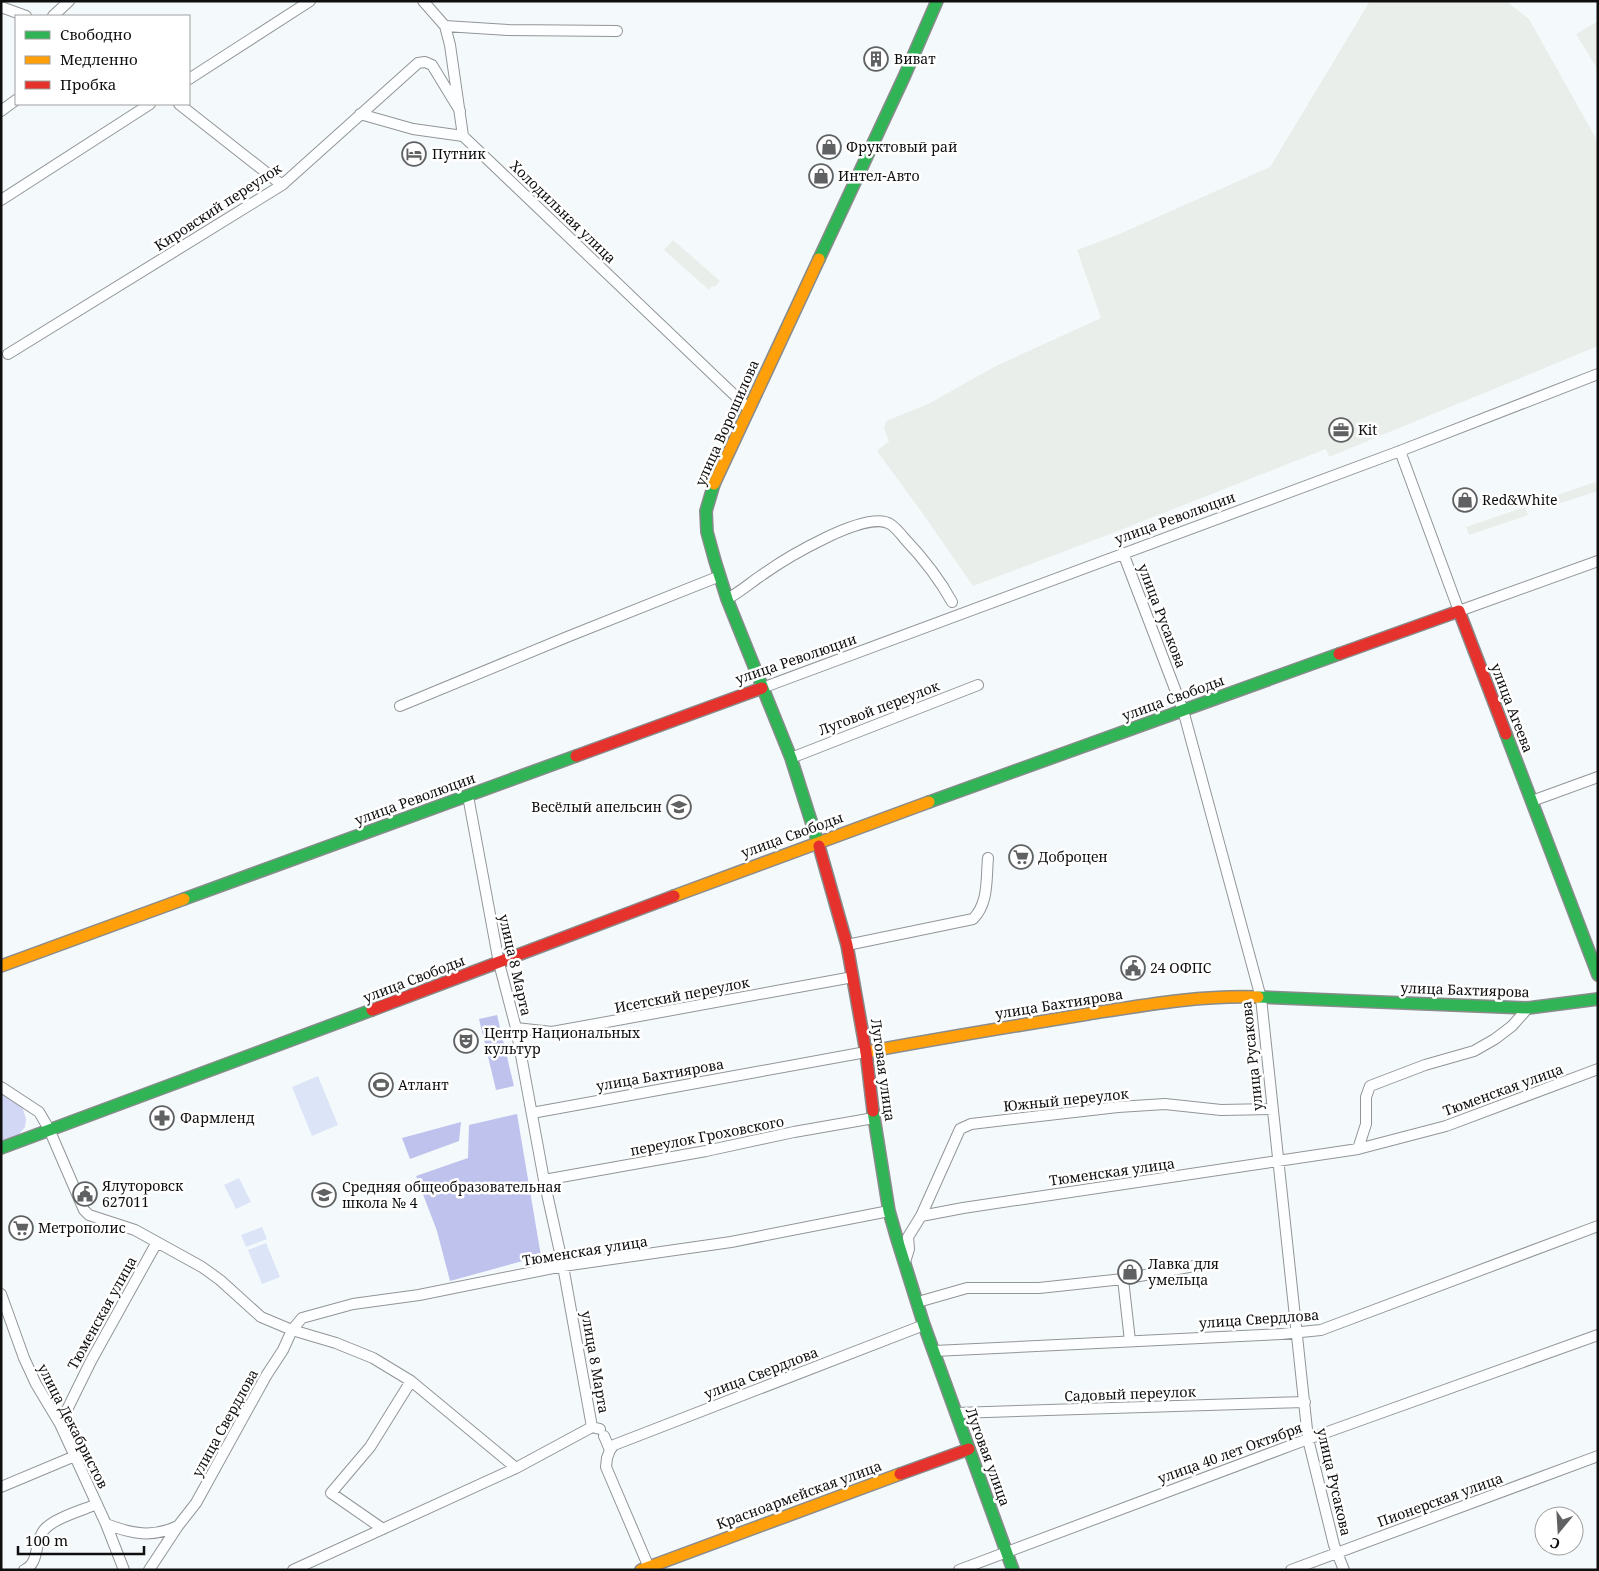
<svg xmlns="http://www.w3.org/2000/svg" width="1599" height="1571" viewBox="0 0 1599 1571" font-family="'Noto Serif',serif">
<rect width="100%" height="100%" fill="#f4fafc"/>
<!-- industrial -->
<path fill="#eaeeea" d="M1370,1H1506L1529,19L1598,142V346L1329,457L1326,449L1123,529L973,586L923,514L877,451L889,441L884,429L886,421L928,404L996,366L1101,318L1077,250L1117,235L1270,167Z
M1598,21V70L1576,34Z
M673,240L720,281L715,287L712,286L709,290L664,250Z
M1595,482L1598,491L1546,508L1543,500Z
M1525,507L1528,515L1469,535L1466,527Z"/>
<!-- green -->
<path fill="#d1d7f4" d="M1,1091L22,1106L26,1119L25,1127L19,1134L1,1142Z"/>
<!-- forest -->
<path fill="#bfc2ed" d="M497,1015L514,1086L496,1090L479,1019Z
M517,1114L541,1256L450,1281L437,1231L416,1176L468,1158L469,1125Z
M461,1122L459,1141L410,1159L402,1138Z"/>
<!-- pitch -->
<path fill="#dce4f8" d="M318,1076L338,1125L312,1136L292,1087Z
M239,1178L251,1202L236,1209L224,1185Z
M262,1227L267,1239L246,1247L241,1235Z
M266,1243L280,1277L262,1284L248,1250Z"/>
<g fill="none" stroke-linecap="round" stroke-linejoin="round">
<!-- street casing -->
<g stroke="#929596" stroke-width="12">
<path id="street" d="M423,1L445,26L450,45L463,136L749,409
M1,7L26,16
M53,16L69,1
M445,26L508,30L617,31
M189,79L310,1
M179,104L282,185
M1,111L16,100
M360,114L413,129L463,136
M1,200L150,104
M8,354L282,185L418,63L425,62L432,65L460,111
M1400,451L1459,611L1598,561
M1123,553L1183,710L1261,998L1308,1439L1334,1545L1344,1570
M727,599C740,592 750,583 762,575C783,560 866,509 890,524C895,527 900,533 904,538C922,557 939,578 952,602
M762,688L1400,451L1598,374
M400,706L567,637L720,576
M791,758L978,685
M468,796L499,963L516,1028L544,1180L563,1266L592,1427L600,1429
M1532,801L1598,777
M847,945L973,919C989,903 986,879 988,858
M516,1028L552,1032L853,977
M1,1087L39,1112L49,1129L84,1210L89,1215L135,1230L202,1267L220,1280L261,1317L292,1330L336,1343L373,1358L411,1381L516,1468
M532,1113L866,1052
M1358,1149L1446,1126L1598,1069
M544,1180L706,1151L794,1132L874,1118
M921,1216L960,1129L971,1124L1118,1107L1165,1104L1221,1110L1272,1109
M905,1262L909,1249L908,1237L921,1216L963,1208L1358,1149L1366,1124V1097L1370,1086L1425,1065L1474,1051L1495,1039L1512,1026L1528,1008
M1123,1279L1130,1341
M1,1294L24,1358L36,1384L60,1424L106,1524L124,1570
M918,1302L967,1288H1039L1123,1279L1200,1265
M934,1351L1281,1334L1321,1330L1598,1226
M956,1413L1305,1402
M60,1424L91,1361L157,1242
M604,1436L610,1450L607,1458L606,1467L650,1570
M610,1450L614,1445L924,1325
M1,1487L75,1456
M106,1524C132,1534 152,1538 178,1526
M383,1529L331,1493L370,1447L411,1381
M24,1570C40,1564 34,1541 44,1530C54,1518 83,1510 97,1504
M149,1570L178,1526L196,1503L266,1376L283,1350L292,1330L302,1318L353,1304L419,1295L563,1266L731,1242L889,1211
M293,1570L516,1468L592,1427
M959,1570L1308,1439L1598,1335
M1291,1570L1598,1456"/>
</g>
<!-- fast casing -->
<g stroke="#898b8c" stroke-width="14">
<path id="fast" d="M819,259L904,77L937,1
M714,484L706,511L707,532L715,561L727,599L791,758L819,846
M1506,734L1598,975
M929,802L1339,654
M184,899L576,756
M1258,997L1528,1008L1598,999
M873,1111L889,1211L897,1239L924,1325L1013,1570
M1,1148L372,1010"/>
</g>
<!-- slow casing -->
<g stroke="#898b8c" stroke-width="14">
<path id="slow" d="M714,484L819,259
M674,896L929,802
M1,966L184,899
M866,1052C940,1038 1014,1026 1088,1014C1145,1005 1200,995 1258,997
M641,1570L900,1474"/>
</g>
<!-- jam casing -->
<g stroke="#898b8c" stroke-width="14">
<path id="jam" d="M1339,654L1459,611L1506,734
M576,756L762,688
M819,846L847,945L866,1052L873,1111
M372,1010L674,896
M900,1474L969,1449"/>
</g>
<!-- street -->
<use href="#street" stroke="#fdfeff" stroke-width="10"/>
<!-- fast -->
<use href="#fast" stroke="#30b455" stroke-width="11"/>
<!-- slow -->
<use href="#slow" stroke="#ff9f0a" stroke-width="11"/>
<!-- jam -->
<use href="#jam" stroke="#e5322d" stroke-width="11"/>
</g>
<!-- icons -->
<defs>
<g id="building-ring" transform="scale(1.25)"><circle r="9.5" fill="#fff" stroke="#5f6162" stroke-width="1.5"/><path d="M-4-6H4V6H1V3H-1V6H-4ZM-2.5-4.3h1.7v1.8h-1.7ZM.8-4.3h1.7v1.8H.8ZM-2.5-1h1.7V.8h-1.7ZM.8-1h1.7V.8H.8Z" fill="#5f6162"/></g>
<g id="shop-ring" transform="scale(1.25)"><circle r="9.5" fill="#fff" stroke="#5f6162" stroke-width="1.5"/><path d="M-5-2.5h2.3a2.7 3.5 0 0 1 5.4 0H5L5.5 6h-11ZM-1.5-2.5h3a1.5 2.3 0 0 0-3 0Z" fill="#5f6162"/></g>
<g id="hotel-ring" transform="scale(1.25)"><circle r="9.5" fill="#fff" stroke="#5f6162" stroke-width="1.5"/><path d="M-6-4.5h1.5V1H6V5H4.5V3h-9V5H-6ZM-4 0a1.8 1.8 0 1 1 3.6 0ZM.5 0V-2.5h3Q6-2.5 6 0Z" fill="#5f6162"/></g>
<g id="office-ring" transform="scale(1.25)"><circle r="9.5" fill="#fff" stroke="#5f6162" stroke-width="1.5"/><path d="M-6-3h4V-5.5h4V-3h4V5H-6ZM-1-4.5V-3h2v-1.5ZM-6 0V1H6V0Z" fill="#5f6162"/></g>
<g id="school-ring" transform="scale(1.25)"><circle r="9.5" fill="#fff" stroke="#5f6162" stroke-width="1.5"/><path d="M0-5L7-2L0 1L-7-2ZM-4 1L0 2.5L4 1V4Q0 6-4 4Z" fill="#5f6162"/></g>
<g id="supermarket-ring" transform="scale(1.25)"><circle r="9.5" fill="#fff" stroke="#5f6162" stroke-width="1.5"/><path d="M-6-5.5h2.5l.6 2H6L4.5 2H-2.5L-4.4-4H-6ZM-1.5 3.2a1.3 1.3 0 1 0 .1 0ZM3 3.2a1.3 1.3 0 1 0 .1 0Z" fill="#5f6162"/></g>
<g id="civic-ring" transform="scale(1.25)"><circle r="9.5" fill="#fff" stroke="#5f6162" stroke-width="1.5"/><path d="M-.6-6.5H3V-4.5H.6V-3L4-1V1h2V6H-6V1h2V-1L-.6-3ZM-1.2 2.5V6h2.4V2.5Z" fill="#5f6162"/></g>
<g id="theatre-ring" transform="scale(1.25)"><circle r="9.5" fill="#fff" stroke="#5f6162" stroke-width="1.5"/><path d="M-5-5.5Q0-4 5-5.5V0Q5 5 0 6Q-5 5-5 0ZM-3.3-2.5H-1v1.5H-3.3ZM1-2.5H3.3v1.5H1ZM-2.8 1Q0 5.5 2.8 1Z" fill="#5f6162"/></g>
<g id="stadium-ring" transform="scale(1.25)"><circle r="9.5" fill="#fff" stroke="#5f6162" stroke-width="1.5"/><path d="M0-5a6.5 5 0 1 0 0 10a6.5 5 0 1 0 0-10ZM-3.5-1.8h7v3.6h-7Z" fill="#5f6162"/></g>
<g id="pharmacy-ring" transform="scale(1.25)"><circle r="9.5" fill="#fff" stroke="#5f6162" stroke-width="1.5"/><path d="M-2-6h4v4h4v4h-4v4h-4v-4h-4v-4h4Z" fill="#5f6162"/></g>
</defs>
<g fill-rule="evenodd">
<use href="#building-ring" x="876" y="59"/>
<use href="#shop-ring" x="829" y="147"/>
<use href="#hotel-ring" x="414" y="154"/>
<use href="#shop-ring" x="821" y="176"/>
<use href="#office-ring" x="1341" y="430"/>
<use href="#shop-ring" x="1465" y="500"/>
<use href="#school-ring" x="679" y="807"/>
<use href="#supermarket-ring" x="1021" y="857"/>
<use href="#civic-ring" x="1133" y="968"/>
<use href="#theatre-ring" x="466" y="1041"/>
<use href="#stadium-ring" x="381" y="1085"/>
<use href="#pharmacy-ring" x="162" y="1118"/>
<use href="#civic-ring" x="85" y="1194"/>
<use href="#school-ring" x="324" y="1195"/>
<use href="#supermarket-ring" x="21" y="1228"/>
<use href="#shop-ring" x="1130" y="1272"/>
</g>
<g text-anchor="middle" stroke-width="5" stroke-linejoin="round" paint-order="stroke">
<!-- poi labels -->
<g font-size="14" fill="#0f0f0f" stroke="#fff" text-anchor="start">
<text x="894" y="64">Виват</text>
<text x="846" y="152">Фруктовый рай</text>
<text x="432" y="159">Путник</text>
<text x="838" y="181">Интел-Авто</text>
<text x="1358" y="435">Kit</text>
<text x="1482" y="505">Red&amp;White</text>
<text x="662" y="812" text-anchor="end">Весёлый апельсин</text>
<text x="1038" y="862">Доброцен</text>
<text x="1150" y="973">24 ОФПС</text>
<text x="484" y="1038">Центр Национальных<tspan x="484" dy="16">культур</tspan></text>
<text x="398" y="1090">Атлант</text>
<text x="180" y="1123">Фармленд</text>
<text x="102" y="1191">Ялуторовск<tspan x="102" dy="16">627011</tspan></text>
<text x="342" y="1192">Средняя общеобразовательная<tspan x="342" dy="16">школа № 4</tspan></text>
<text x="38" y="1233">Метрополис</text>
<text x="1148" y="1269">Лавка для<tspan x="1148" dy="16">умельца</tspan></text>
</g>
<!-- street labels -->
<g font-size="14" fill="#0f0f0f" stroke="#fff">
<text transform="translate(218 207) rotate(-33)" y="5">Кировский переулок</text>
<text transform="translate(563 212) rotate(44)" y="5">Холодильная улица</text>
<text transform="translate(727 423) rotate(-66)" y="5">улица Ворошилова</text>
<text transform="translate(1175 518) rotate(-20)" y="5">улица Революции</text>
<text transform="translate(1162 616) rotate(69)" y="5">улица Русакова</text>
<text transform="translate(796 659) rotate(-19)" y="5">улица Революции</text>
<text transform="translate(1173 698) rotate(-20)" y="5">улица Свободы</text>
<text transform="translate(879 708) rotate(-21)" y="5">Луговой переулок</text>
<text transform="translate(1512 708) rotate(69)" y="5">улица Агеева</text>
<text transform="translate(415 799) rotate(-20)" y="5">улица Революции</text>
<text transform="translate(792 835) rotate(-20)" y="5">улица Свободы</text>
<text transform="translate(515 965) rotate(77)" y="5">улица 8 Марта</text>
<text transform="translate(414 979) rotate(-21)" y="5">улица Свободы</text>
<text transform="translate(1465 990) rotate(2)" y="5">улица Бахтиярова</text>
<text transform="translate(682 995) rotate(-11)" y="5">Исетский переулок</text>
<text transform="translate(1059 1004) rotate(-9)" y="5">улица Бахтиярова</text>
<text transform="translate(1252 1056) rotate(-96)" y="5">улица Русакова</text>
<text transform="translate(883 1070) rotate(82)" y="5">Луговая улица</text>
<text transform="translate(660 1075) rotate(-10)" y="5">улица Бахтиярова</text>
<text transform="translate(1503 1090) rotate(-20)" y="5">Тюменская улица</text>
<text transform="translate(1066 1100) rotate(-6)" y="5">Южный переулок</text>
<text transform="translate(707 1136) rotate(-11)" y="5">переулок Гроховского</text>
<text transform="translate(1112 1172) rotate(-8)" y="5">Тюменская улица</text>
<text transform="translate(585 1251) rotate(-9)" y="5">Тюменская улица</text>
<text transform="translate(102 1313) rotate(-61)" y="5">Тюменская улица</text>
<text transform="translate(1259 1319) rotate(-4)" y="5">улица Свердлова</text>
<text transform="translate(595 1362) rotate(80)" y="5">улица 8 Марта</text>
<text transform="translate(761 1373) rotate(-21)" y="5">улица Свердлова</text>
<text transform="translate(1130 1394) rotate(-2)" y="5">Садовый переулок</text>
<text transform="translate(225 1423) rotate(-61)" y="5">улица Свердлова</text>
<text transform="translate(73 1426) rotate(63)" y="5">улица Декабристов</text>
<text transform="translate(1230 1453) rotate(-20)" y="5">улица 40 лет Октября</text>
<text transform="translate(988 1457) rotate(70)" y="5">Луговая улица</text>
<text transform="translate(1334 1482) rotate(77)" y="5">улица Русакова</text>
<text transform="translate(799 1495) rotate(-20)" y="5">Красноармейская улица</text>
<text transform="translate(1440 1500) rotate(-20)" y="5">Пионерская улица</text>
</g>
</g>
<!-- border -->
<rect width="1599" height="1571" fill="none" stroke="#0f0f0f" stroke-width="5"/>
<!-- legend -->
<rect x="15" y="15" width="175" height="90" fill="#ffffff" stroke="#9f9f9f"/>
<rect x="25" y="31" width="25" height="8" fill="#30b455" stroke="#9f9f9f"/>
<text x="60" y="40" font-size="15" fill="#0f0f0f">Свободно</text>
<rect x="25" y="56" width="25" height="8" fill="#ff9f0a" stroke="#9f9f9f"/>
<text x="60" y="65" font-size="15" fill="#0f0f0f">Медленно</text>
<rect x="25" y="81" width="25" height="8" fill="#e5322d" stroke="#9f9f9f"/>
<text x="60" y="90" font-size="15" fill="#0f0f0f">Пробка</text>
<!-- north arrow -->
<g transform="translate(1559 1531) rotate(198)"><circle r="24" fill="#ffffff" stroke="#9f9f9f"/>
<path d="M0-4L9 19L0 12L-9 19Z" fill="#5f6162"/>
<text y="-8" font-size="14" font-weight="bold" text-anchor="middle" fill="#0f0f0f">С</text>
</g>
<!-- scale -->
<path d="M18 1546v8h126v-8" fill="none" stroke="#0f0f0f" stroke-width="2.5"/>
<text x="25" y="1546" font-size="15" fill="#0f0f0f" stroke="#ffffff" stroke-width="4" paint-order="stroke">100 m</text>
</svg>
